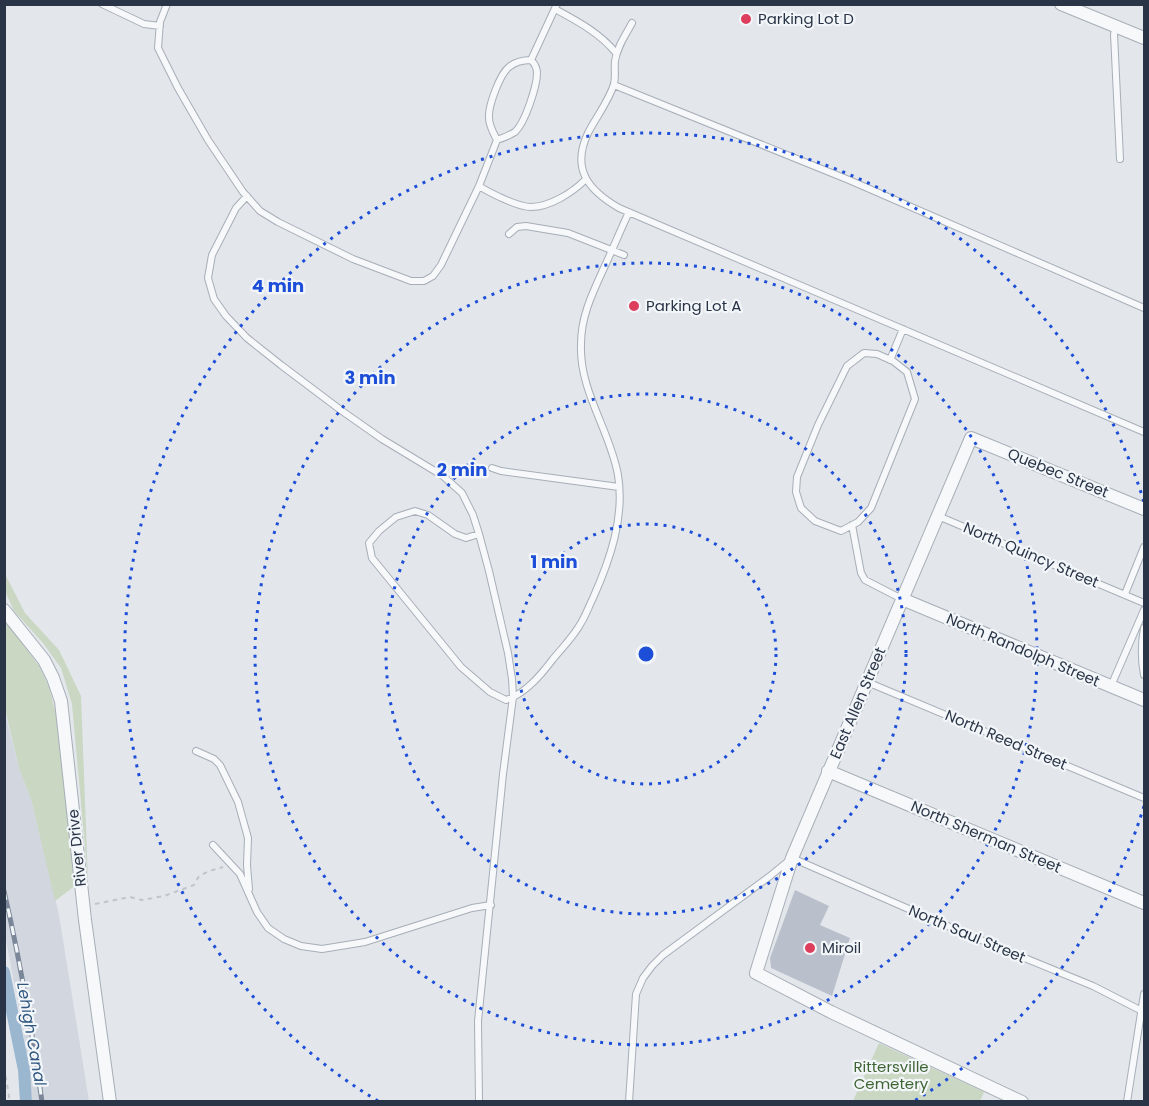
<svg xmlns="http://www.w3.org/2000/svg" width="1149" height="1106" viewBox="0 0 1149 1106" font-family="Poppins,sans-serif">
<rect width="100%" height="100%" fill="#e3e7ec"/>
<!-- built -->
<path fill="#d1d6df" d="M4,709L19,768L32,802L59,915L89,1101H32L25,1042L5,934Z"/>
<!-- green -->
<path fill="#c9d7c3" d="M4,572L25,613L59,650L81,696L88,880L72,704L61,668L43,643L14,611L5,591Z
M4,618L39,666L49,687L57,718L76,885L55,901L32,802L19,768L5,709Z
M879,1043L984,1092L980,1101H853Z"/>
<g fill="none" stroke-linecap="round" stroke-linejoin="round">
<!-- canal -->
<path stroke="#9bb7cf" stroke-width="12" d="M4,972L24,1070L26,1102"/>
</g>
<!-- building -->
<path fill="#bac0cb" d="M795,890L829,906L820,925L850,938L832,996L771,968L770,958Z"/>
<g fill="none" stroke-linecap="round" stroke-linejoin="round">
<!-- lane casing -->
<g stroke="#a7aeb7" stroke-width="8">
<path id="lane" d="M102,4L144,24L160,26
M167,4L160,22L158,48L178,88L208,140L243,192L260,211L278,222L353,259L411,281H424L433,276L441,265L479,186L497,140C503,138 510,135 515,132C525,123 537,86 537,73C537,67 535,64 531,60C524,60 515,62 509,67C500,74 488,106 489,118C489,126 494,134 497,140
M555,9C577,21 600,33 616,53
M632,23C625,36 617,47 615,61C614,69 616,76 614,84C609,101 596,117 588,133C571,169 588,190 619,208L1144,432
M1116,27L1114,34L1120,159
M531,60L557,4
M614,85L849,180L1144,308
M479,186C490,193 518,207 531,207C550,207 573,192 585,180
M247,196L236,208L212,255L208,278L214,299L226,316L247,338L281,365L342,411L382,439L443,476L462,493L473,515L479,534L489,571L508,653L512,679L513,697L503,774L478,1021L479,1102
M509,234L517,227L526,226L568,233L624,255
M864,353L877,354L893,361L907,372L915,399L871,508L858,522L841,531L815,521L801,508L796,492L797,477L818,425L847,366Z
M890,360L903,329
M492,468L501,471L619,487
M938,516L1144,603
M852,525L861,573L865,580L902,599
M479,534L466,538L455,534L428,515L415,511L396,517L379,531L369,543L372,558L461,667L490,692L506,700C526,693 541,675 553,659C563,647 574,636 581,623C586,615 589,606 593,598C610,560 625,517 618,475C610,430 579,391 581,344C581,317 592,294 603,270C612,251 620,231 629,212
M1125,594L1144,547
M1144,628C1141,644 1141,659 1144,675
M867,682L1144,798
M1111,686L1144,610
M196,751L214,759L220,765L238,802L248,838L247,865L249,889
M213,845L240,874L257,912L268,928L284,939L301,946L322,949L365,942L472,908L491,905
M629,1102L636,994L643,978L652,966L663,955L770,876L792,858L959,931L1093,986L1142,1011
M1127,1102L1144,994"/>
</g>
<!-- street casing -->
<g stroke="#a7aeb7" stroke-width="14">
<path id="street" d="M1061,4L1144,38
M902,599L1144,700
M4,610L44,660L53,678L61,701L85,920L110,1102
M828,771L1144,903
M1022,1102L831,1012L756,973L792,858L971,438L1144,509"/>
</g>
<!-- path -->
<path stroke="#c1c5cb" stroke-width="2" stroke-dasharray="4.5 4.5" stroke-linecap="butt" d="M95,904L130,897L142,900L164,896L194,885L199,876L209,871L223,867
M4,1067L10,1102"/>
<!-- lane -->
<use href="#lane" stroke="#f6f8fa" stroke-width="6"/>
<!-- street -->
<use href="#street" stroke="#f6f8fa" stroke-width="12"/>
<!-- rail casing -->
<g stroke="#7b8798" stroke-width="5">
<path id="rail" d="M4,891C20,960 32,1030 42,1102"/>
</g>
<!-- rail -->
<use href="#rail" stroke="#f3f6f9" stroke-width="3" stroke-dasharray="9" stroke-linecap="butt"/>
</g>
<!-- distance rings -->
<g fill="none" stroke="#1d4ed8" stroke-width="3" stroke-dasharray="3 6">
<circle cx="646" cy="654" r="130"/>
<circle cx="646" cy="654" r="260"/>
<circle cx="646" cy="654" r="391"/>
<path d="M1144 806A521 521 0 0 1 914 1101M378 1101A521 521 0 1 1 1144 502"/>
</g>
<!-- markers -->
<g fill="#dc3e5c" stroke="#f3f6f9" stroke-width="2">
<circle cx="746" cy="19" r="6"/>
<circle cx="634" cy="306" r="6"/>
<circle cx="810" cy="948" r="6"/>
</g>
<g text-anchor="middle" stroke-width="4.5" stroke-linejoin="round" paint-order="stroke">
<!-- poi labels -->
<g font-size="15" fill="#293547" stroke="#f3f6f9" text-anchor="start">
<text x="758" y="24">Parking Lot D</text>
<text x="646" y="311">Parking Lot A</text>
<text x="822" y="953">Miroil</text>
</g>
<!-- street labels -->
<g font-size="15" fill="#293547" stroke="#f3f6f9">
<text transform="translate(1058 473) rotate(22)" y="5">Quebec Street</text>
<text transform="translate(1031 555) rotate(23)" y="5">North Quincy Street</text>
<text transform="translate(1023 650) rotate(23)" y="5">North Randolph Street</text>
<text transform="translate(858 703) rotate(-67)" y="5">East Allen Street</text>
<text transform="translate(1006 740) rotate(23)" y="5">North Reed Street</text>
<text transform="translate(986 837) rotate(23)" y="5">North Sherman Street</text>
<text transform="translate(77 848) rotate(-96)" y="5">River Drive</text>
<text transform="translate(967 934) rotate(23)" y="5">North Saul Street</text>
</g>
<!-- park labels -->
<g font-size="15" fill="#3f6434" stroke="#f3f6f9">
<text x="891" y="1072">Rittersville<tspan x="891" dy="17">Cemetery</tspan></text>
</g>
<!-- water labels -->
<g font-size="16" font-style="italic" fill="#2e567f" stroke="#f3f6f9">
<text transform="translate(32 1034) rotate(80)" y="6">Lehigh Canal</text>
</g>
</g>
<circle cx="646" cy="654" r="9" fill="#1d4ed8" stroke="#f3f6f9" stroke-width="3"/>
<g font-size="18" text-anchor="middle" font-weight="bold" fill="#1d4ed8" stroke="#f3f6f9" stroke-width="4.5" stroke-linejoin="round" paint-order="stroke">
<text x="278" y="292">4 min</text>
<text x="370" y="384">3 min</text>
<text x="462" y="476">2 min</text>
<text x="554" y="568">1 min</text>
</g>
<!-- border -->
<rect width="1149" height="1106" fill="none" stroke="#293547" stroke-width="12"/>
</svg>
